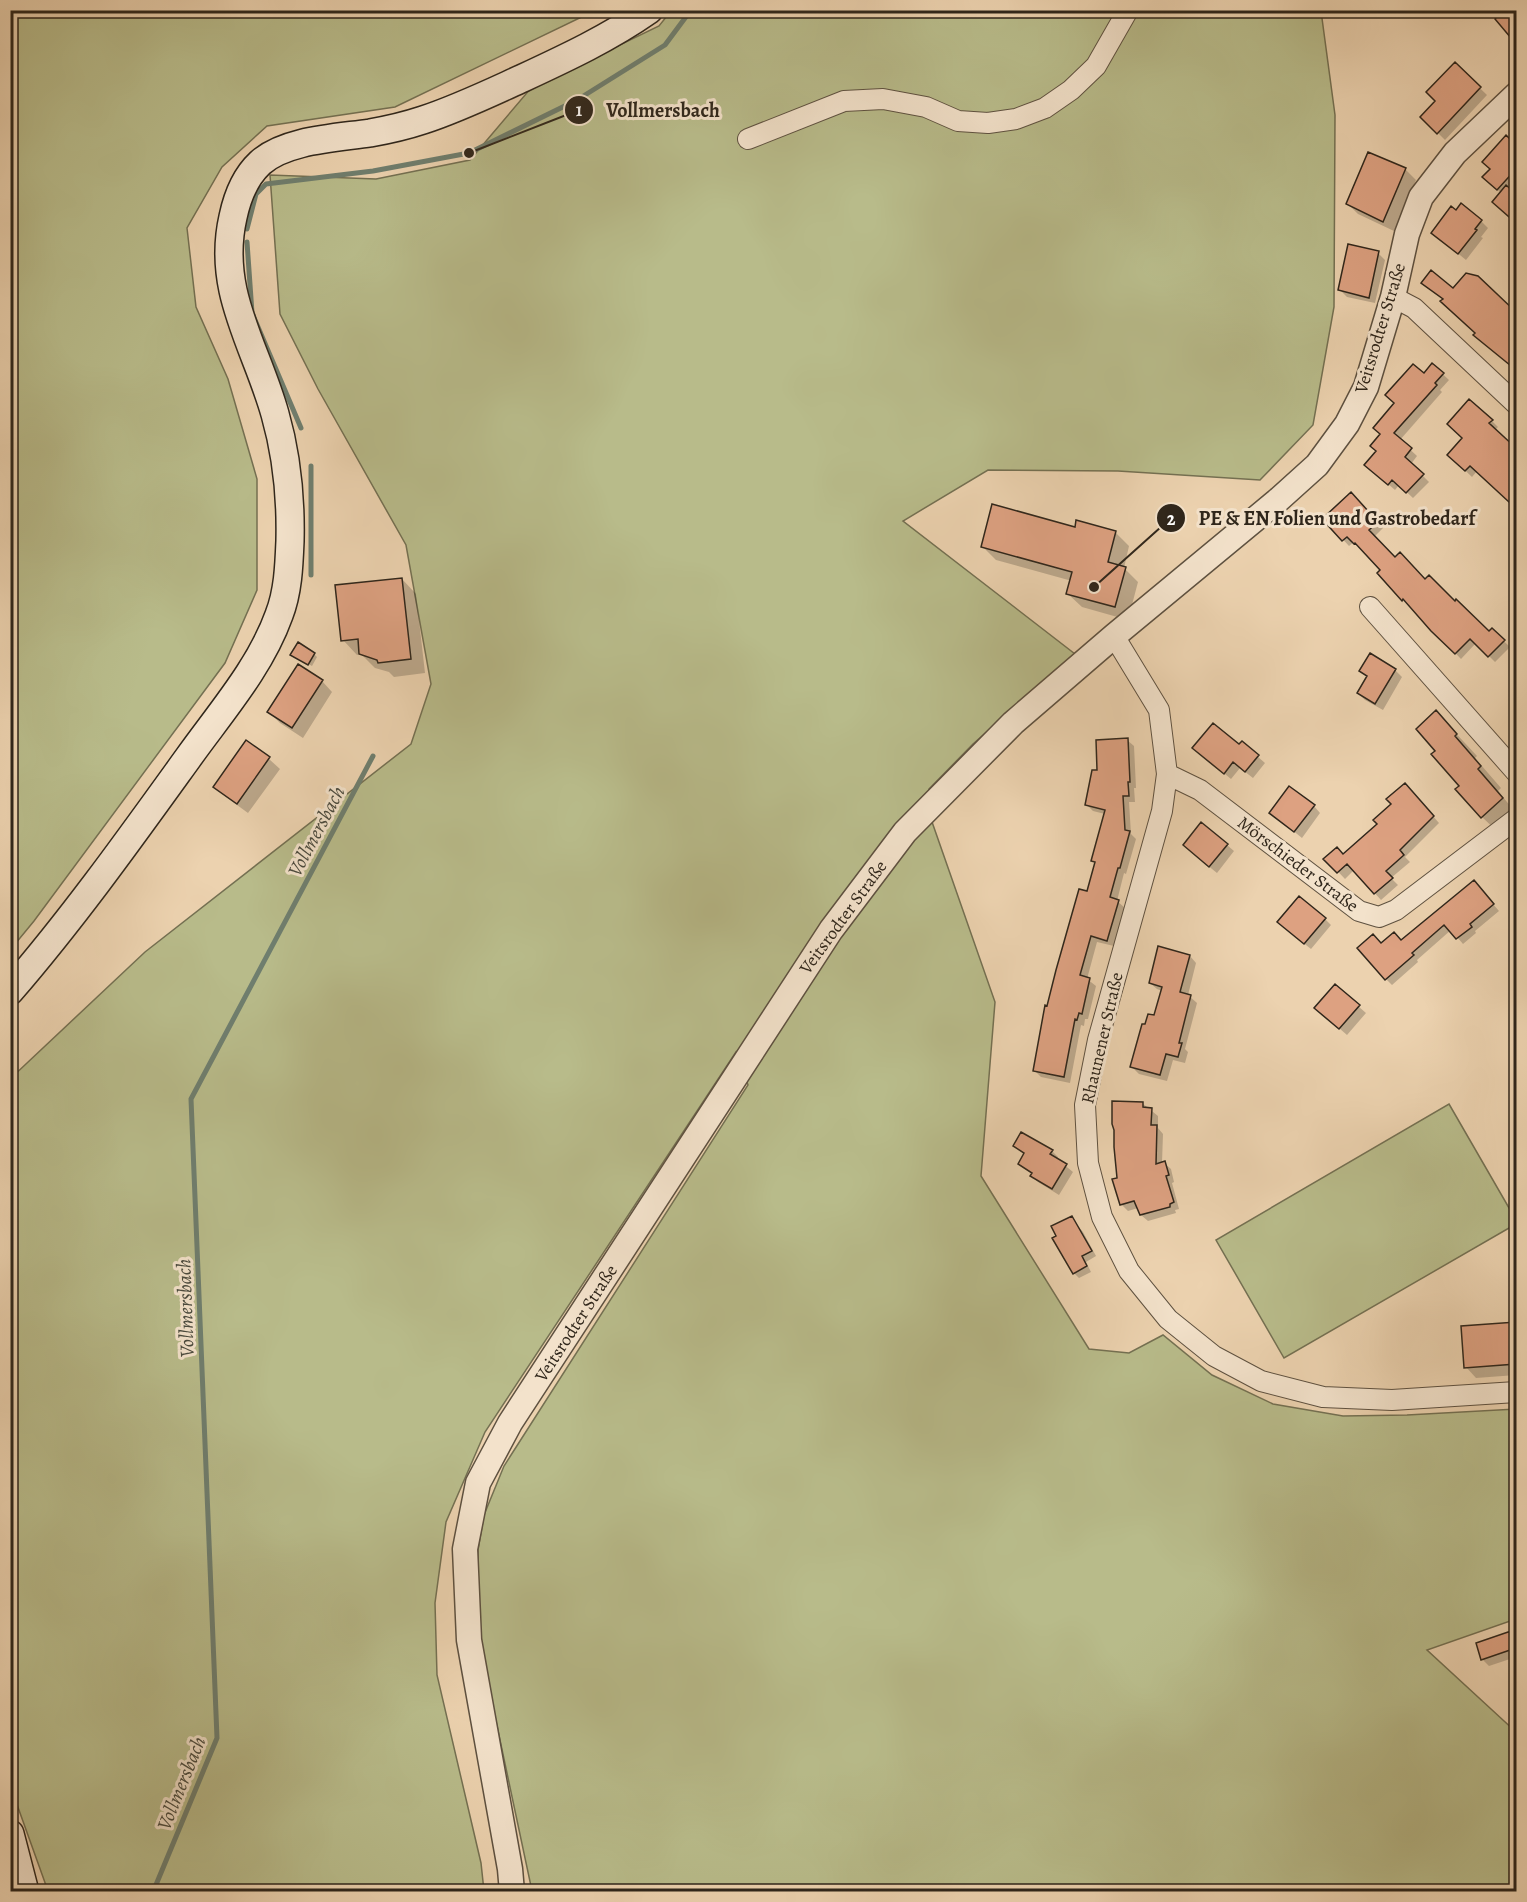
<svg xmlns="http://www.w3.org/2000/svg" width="1527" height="1902" viewBox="0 0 1527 1902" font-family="Alegreya,serif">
<rect width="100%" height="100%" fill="#ecd2af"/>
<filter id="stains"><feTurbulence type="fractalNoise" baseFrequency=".00333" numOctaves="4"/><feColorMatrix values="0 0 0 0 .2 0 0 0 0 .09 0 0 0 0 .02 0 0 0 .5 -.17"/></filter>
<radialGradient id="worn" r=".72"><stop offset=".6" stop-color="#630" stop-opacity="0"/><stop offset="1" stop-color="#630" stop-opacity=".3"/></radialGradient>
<!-- green -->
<path fill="#b8bb8a" stroke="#747052" stroke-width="1.5" d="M10,11H594L395,107L267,126L222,167L187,228L196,307L228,379L257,479V590L225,663L34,921L11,949Z
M671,11H1321L1335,115L1334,307L1313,425L1260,480L1118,471L988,470L903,521L1075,654L973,744L929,789L931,819L995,1002L981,1176L1089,1349L1129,1353L1163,1335L1212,1375L1273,1404L1343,1416L1407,1415L1516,1409V1619L1427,1650L1516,1732V1891H532L479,1641L478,1550L484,1515L504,1466L748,1085L736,1052L485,1432L446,1522L435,1603L437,1675L481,1863L484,1891H48L10,1785V1079L145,952L411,744L431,684L406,545L318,389L280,314L270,175L376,179L470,160L531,88L659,26Z
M1449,1104L1516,1220V1224L1284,1358L1216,1240Z"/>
<!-- shadow -->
<path fill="#0003" d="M1491,10H1516V41Z
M1455,64L1487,95L1445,140L1422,117L1437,101Z
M1506,138L1516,147V222L1500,208L1501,193L1484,177L1492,169Z
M1405,169L1416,180L1394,231L1358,214L1347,203Z
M1481,221L1488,228L1481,237L1483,238L1466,260L1433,233Z
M1378,253L1385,260L1375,303L1347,297L1340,290Z
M1423,283L1453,290L1510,309L1514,305L1516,307V370L1481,341L1476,333L1444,300Z
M1433,365L1449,380L1440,390L1442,392L1400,440L1417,456L1411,464L1429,482L1413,498L1399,485L1395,490L1373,471L1378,451L1424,375Z
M1492,421L1498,427L1495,430L1516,450V507L1477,471L1472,477L1449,455Z
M1351,494L1383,528L1374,537L1395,559L1425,581L1489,633L1492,630L1510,647L1495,662L1476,643L1461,659L1379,573L1383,570L1354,542L1349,546L1324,519Z
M1077,522L1116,533L1129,546L1124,568L1138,582L1128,620L1082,607L1068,594L1072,581L996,560L982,546L1076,529Z
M402,579L416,594L425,673L394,677L389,672L375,668L361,654L357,655L343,640Z
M314,654L317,657L312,666L293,655Z
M1395,670L1402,677L1383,710L1365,700L1358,693L1368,677L1361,671Z
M322,681L332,692L303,738L280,723L269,712Z
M1436,712L1477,756L1475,758L1501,788L1498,791L1516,813L1504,838L1482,817L1437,751Z
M1127,740L1134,746L1136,788H1134L1135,802H1129L1131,834L1136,839L1126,874L1124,873L1117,901L1125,908L1114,946L1097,942L1087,979L1096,986L1088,1019H1085L1084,1026L1081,1025L1070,1083L1041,1077L1034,1070L1048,1008L1088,893L1096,863L1093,860L1105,814L1093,811L1087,805L1099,772Z
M247,742L269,759L280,769L248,813L226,797L215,787Z
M1242,743L1265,763L1253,778L1240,768L1231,779L1194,748L1239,746Z
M1411,791L1439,823L1405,857L1410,862L1391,878L1398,885L1381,900L1354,870L1345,879L1326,859L1344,855L1379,824Z
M1314,806L1320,813L1302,838L1271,813Z
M1227,845L1234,851L1217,873L1191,852Z
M1479,888L1499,911L1475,931L1476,933L1463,944L1451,930L1417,960L1418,962L1392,985L1386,979L1381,945L1401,942Z
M1325,919L1331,925L1311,949L1286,929Z
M1190,956L1196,963L1188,995L1197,1003L1185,1049L1188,1052L1185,1063L1173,1060L1167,1081L1139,1074L1132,1067L1155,1017L1162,991L1157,989L1150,983Z
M1335,986L1366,1013L1347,1035L1323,1014Z
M1142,1103L1158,1116V1128L1163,1134L1162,1163H1164L1171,1169L1174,1182L1172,1183L1179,1209L1175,1210L1176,1213L1148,1221L1141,1215L1138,1208L1128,1211L1121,1204L1119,1179Z
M1015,1146L1052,1151L1058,1157L1057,1159L1073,1172L1059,1195L1038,1182L1032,1176L1033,1174L1019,1163L1025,1155Z
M1071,1218L1083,1232L1096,1256L1086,1262L1091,1272L1079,1278L1074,1273Z
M1516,1324V1375L1476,1378L1466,1367L1463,1328Z
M1511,1633L1516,1639V1657L1489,1666L1482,1659Z"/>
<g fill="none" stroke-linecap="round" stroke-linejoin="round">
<!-- stream -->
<path stroke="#6f7e6e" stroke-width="5" d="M247,229L256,194L266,184L373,171L469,153L577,100L665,45L691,10
M247,242L252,313L301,428
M311,466V575
M153,1892L217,1738L191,1099L373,756"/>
</g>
<!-- building -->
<path fill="#dda181" stroke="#2f261b" stroke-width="1.5" d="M1502,10H1516V44L1495,19Z
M1455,62L1481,87L1437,134L1420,117L1435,101L1426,92Z
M1506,135L1516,145V169L1497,190L1482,177L1490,169L1482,162Z
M1368,152L1406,168L1383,222L1346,204Z
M1506,185L1516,194V223L1492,202Z
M1461,203L1482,220L1475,229L1477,230L1458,254L1431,233L1451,206L1456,210Z
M1348,244L1379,251L1369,298L1338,290Z
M1431,270L1453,288L1466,273L1478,276L1516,312V370L1473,335L1475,333L1440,301L1443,299L1421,283Z
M1432,363L1444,373L1435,383L1437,385L1394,433L1412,448L1405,457L1424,474L1406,493L1392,480L1388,485L1364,465L1376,451L1370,446L1380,434L1373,428L1394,403L1385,395L1413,364L1424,373Z
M1469,399L1493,420L1489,423L1516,448V495L1509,502L1470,466L1465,471L1447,455L1462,438L1447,424Z
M1351,492L1378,522L1369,530L1395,557L1400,552L1425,579L1429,575L1455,601L1456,599L1489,631L1492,628L1505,640L1488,657L1470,639L1455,654L1431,631L1403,599L1402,601L1377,573L1380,570L1355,543L1354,544L1347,537L1342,541L1322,519Z
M992,504L1075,527L1076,520L1116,531L1108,562L1126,567L1115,607L1066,594L1072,572L981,547Z
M402,578L411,659L378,663L377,660L359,654L358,639L341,641L335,585Z
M298,642L315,653L308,665L290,655Z
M1370,653L1396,669L1375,704L1357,693L1367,676L1359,671Z
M298,664L323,680L292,728L267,712Z
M1436,710L1457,734L1455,736L1481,766L1478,769L1503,798L1481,818L1455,789L1459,786L1431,754L1435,751L1416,729Z
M1213,723L1239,744L1242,741L1259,755L1245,772L1233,762L1224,774L1192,748Z
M1128,738L1130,782H1128L1129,796H1123L1125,830L1130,831L1120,868H1118L1110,897L1119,900L1107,941L1091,936L1080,975L1090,978L1082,1014L1079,1013L1077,1020L1075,1019L1064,1077L1033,1071L1045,1005L1047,1006L1056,970L1079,889L1087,891L1095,862L1091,861L1105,810L1085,805L1092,770H1097L1096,740Z
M246,740L270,757L237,804L213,787Z
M1405,783L1434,816L1400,850L1404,855L1386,871L1393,878L1374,894L1347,864L1337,873L1323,859L1337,847L1343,854L1377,824L1373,820L1391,804L1386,799Z
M1289,786L1315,805L1294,832L1269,813Z
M1201,822L1228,844L1209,867L1183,845Z
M1474,880L1494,904L1470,924L1472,927L1456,939L1444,925L1412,953L1414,955L1385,980L1357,948L1373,934L1381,943L1394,932L1401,940Z
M1299,896L1326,918L1304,944L1277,922Z
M1158,946L1190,955L1180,992L1191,995L1179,1043H1182L1178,1057L1166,1054L1160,1075L1130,1067L1142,1024H1145L1148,1014L1154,1015L1162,987L1149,983Z
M1335,984L1360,1005L1339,1029L1314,1008Z
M1112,1101L1143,1102V1107L1152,1108L1151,1125H1157L1156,1164L1165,1161L1169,1175L1166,1176L1174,1202L1170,1204V1207L1140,1215L1134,1201L1120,1205L1112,1179L1117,1178L1114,1147V1130L1112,1124Z
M1021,1132L1053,1150L1050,1154L1067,1164L1052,1189L1030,1176L1032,1173L1018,1164L1024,1153L1013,1146Z
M1072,1216L1092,1251L1082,1256L1087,1266L1073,1274L1052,1238L1056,1236L1051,1226Z
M1516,1322V1364L1464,1368L1461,1326Z
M1511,1631L1516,1648L1481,1660L1476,1643Z"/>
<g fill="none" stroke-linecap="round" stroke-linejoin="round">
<!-- minor casing -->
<g stroke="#5e5140" stroke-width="22">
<path id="minor" d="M748,139L844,101L883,99L926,107L958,121L988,123L1016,119L1045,108L1071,90L1096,66L1128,10
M1393,297L1414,308L1516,404
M1370,607L1516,772
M1114,636L1159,710L1167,774L1162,811L1098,1040L1085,1105L1088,1163L1102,1217L1129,1271L1168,1319L1214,1356L1261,1381L1323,1397L1392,1400L1516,1392
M1167,774L1200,790L1359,911L1379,917L1396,910L1516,819"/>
</g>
<!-- tertiary casing -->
<g stroke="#5e5140" stroke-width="27">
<path id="tertiary" d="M512,1892L510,1869L469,1640L465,1549L478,1483L510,1423L831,930L905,832L1013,723L1114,636L1277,501L1317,465L1347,424L1366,387L1393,297L1407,234L1421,197L1455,153L1516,95"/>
</g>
<!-- secondary casing -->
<g stroke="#2f261b" stroke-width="30">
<path id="secondary" d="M10,991C74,917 131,837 188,758C220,713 260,668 279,615C288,592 289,566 290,541C291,498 287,456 275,414C256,346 216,291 233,217C237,198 245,177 260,163C285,140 336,138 370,133C387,130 405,126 423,120C457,109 490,93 523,78C566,58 609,38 649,10
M10,1834L25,1892"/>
</g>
<!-- minor -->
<use href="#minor" stroke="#f3e2cb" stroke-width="20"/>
<!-- tertiary -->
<use href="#tertiary" stroke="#f3e2cb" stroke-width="24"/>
<!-- secondary -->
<use href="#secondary" stroke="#f3e2cb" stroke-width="27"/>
</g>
<g text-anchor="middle" stroke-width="6" stroke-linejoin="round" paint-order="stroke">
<!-- street labels -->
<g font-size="18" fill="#2f261b" stroke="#f3e2cb">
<text transform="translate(1380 328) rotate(-73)" y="6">Veitsrodter Straße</text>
<text transform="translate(1298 864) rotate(37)" y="6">Mörschieder Straße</text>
<text transform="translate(843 917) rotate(-54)" y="6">Veitsrodter Straße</text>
<text transform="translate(1102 1038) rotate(-77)" y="6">Rhaunener Straße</text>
<text transform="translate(576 1323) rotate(-57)" y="6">Veitsrodter Straße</text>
</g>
<!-- water labels -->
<g font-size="20" font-style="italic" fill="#4a4a3e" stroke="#f3e2cb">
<text transform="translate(316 831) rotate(-62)" y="7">Vollmersbach</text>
<text transform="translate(185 1308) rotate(-92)" y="7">Vollmersbach</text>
<text transform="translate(181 1783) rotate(-68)" y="7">Vollmersbach</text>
</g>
</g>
<!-- callouts -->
<path fill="none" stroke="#2f261b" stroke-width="2" d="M469 153L579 110M1094 587L1171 518"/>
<g fill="#2f261b" stroke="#f3e2cb" stroke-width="2">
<circle cx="469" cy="153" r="6"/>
<circle cx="1094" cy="587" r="6"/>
<circle cx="579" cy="110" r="15"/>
<circle cx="1171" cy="518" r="15"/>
</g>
<g font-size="18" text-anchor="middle" font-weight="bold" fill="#fff">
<text x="579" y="116">1</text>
<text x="1171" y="525">2</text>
</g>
<g font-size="20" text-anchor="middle" font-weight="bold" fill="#2f261b" stroke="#f3e2cb" stroke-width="6" stroke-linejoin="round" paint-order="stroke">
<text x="663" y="117">Vollmersbach</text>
<text x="1337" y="525">PE &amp; EN Folien und Gastrobedarf</text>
</g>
<!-- margin -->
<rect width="1527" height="1902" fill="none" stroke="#ecd2af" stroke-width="36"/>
<rect x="12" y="12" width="1503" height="1878" fill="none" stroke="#2f261b" stroke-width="3"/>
<rect x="18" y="18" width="1491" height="1866" fill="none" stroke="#2f261b" stroke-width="1.5"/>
<rect width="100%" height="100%" filter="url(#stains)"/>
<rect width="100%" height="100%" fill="url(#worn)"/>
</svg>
